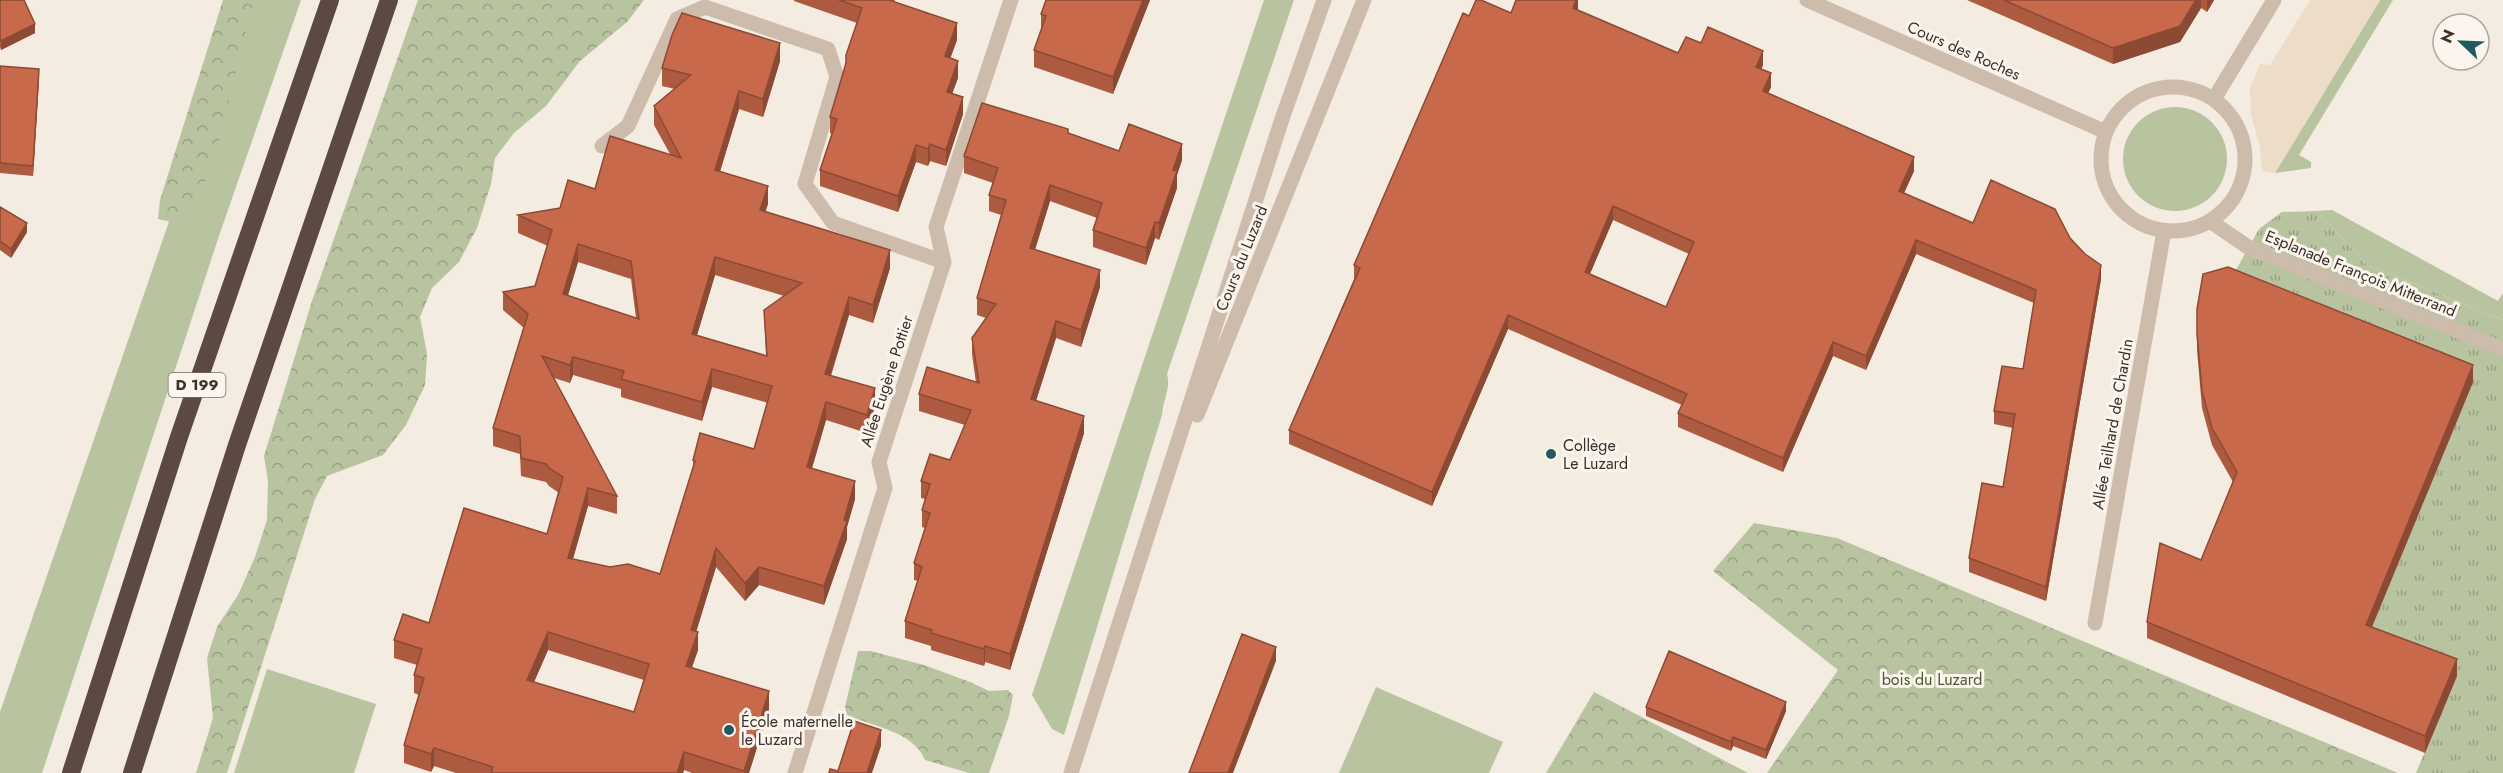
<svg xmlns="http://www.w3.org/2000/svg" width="2503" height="773" viewBox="0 0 2503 773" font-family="Jost,sans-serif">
<defs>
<pattern id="forest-crowns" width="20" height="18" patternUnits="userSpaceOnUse" patternTransform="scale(1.5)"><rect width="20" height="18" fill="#b8c4a0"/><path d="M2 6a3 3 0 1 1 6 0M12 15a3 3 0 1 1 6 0" fill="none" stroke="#97a083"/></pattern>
<pattern id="park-tufts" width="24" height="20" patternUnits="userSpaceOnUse" patternTransform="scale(1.5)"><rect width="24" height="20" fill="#b8c4a0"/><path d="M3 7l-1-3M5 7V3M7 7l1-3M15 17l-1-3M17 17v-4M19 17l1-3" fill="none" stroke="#97a083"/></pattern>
</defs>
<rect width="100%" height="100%" fill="#f4ebe1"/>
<!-- grass -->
<path fill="#b8c4a0" d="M236,0H301L220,233L42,773H0V712L194,149Z
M1264,0H1294L1167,374C1171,389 1163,399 1162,415L1064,735L1052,729L1032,695Z
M2380,0H2393L2299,155L2311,162V168L2275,173Z
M2123 159a52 52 0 1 1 104 0a52 52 0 1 1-104 0Z
M2332,210L2498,301L2503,293V320L2366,264L2317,211Z
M267,669L376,704L354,773H234Z
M1376,687L1503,742L1489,773H1339Z"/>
<!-- forest -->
<path fill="url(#forest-crowns)" d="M223,0H256L251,10L220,138L196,208L181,224L158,219L160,200Z
M418,0H644L627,22L580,61L546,106L514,133L495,158L491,184L477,228L459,262L432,288L420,317L427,354L425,385L406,425L383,455L327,476L315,499L227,773H196L213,718L207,658L217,627L238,595L255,557L267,520L268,481L264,456L312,301Z
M1754,523L1837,538L2398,773H1767L1838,670L1713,571Z
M858,651H870L924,665L970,682L989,691L1008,690L1013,695L1009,716L989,773H969L925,760C914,732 872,726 847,715L845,707Z
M1594,692L1748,773H1546Z"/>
<!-- park -->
<path fill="url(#park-tufts)" d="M2317,211L2366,264L2503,320V773H2416L2457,676L2366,641L2228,284L2259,229L2282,212Z"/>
<!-- plaza -->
<path fill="#ecdcc8" d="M2310,0H2380L2275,173L2262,171L2260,146L2251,115L2250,88L2260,64L2270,65Z"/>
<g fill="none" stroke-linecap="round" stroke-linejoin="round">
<!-- street -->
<path stroke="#cdbbac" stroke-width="15" d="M1807,0L2106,132
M2101 159a72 72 0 1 1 144 0a72 72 0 1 1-144 0Z
M2214,99L2274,0
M602,146L628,126L677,19L705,7L828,49L837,77L805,184L833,223L944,262
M2210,221L2248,247L2503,349
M1197,415L1364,0
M2095,623L2164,231
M795,773L885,488L879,462L944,262L936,227L1011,0
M1071,773L1282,119L1324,0"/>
<!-- highway -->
<path stroke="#5c4a42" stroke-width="18" d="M71,773L179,437L330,0
M132,773L237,445L389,0"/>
</g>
<!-- wall -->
<path fill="#ac5a40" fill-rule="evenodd" d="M0,0L35,33L1,50L0,47Z
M794,0H895L894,2L957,40L950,58L958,78L952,93L963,114L946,166L930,161L928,166L916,162L898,212L820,186V170L832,134L830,133V117L846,66V55L857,23L794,1Z
M1046,0H1150L1113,94L1034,67V50L1041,31V14Z
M1578,0V11L1678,53L1701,43L1763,65L1761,69L1771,87L1768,93L1914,171L1904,193L1973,223L2070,238L2101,279L2046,601L1969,572V558L2003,487L2013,428L1994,424V411L2023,369L2034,303L1916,254L1866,370L1833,356L1783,472L1678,427V413L1682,405L1508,329L1432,506L1289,444V430L1354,279V265L1469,16L1511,13ZM1613,220L1689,254L1666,307L1590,274Z
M1967,0H2214L2207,12L2201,8L2180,42L2113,64Z
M780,61L763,117L739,109L720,171L768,204L765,211L890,268L873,323L849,315L831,376L875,406L867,433L826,420L812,468L855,499L847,527V539L824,605L759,585L745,601L716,567L696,631L698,650L692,667L769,709L749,773H692L684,770L683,773H456L434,766L431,772L404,763V745L419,695L414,693V675L417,665L394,658V640L429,623L547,534L559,493L549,486L546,482L521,476L520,454L493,446V428L524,328L503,310V292L535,286L548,246L518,233V215L560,208L595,189L670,154L654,125V106L675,89L662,86V68ZM578,262L631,279L636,318L568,295ZM715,275L784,296L764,310L766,356L697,335ZM573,375L621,389V397L702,421L712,387L768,403L754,449L693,460V468L660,574L610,567L573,559L588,506L617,514V496L554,378L570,383ZM548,650L644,680L634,712L534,682Z
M0,73L39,78L33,176L0,173Z
M1068,133L1119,151L1182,160L1177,175V188L1159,240L1155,238L1146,265L1093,247V230L1097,218L1050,201L1035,250L1100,287L1081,347L1056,338L1036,401L1084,433L1010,670L985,662L984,666L931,650V646L905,638V621L918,581L914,580V563L925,528L922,527V510L925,499L921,498V481L950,460L965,425L919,411V394L976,383L972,354V338L986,318L977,315V298L1001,215L989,211V195L993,183L964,173V156Z
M0,207L27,232L11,258L0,250Z
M2197,334L2473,382L2372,627L2457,676L2425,753L2147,638V622L2201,560L2233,482L2212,445L2202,408L2197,350Z
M1646,707L1786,711L1766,759L1733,746L1731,751L1646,716Z"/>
<!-- shaded-wall -->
<path fill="#8c4a34" d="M1143,0H1150L1113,94V77Z
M1576,0H1578V9L1573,22V8Z
M2196,0H2201V8L2180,42L2113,64V48Z
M2207,0H2214L2207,12Z
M957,23V40L945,73V56Z
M35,24V33L1,50V41Z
M780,43V61L763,117V99Z
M1763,51V65L1756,81V67Z
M958,61V78L947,108V92Z
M39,69V78L33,176V166Z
M1771,73V87L1763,105V91Z
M739,91V109L715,188V170Z
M963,97V114L946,166V150Z
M930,144V161L928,166V149Z
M1182,144V160L1177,175V188L1159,240V223L1173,170Z
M916,145V162L898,212V196Z
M1914,157V171L1899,204V191Z
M1050,185V201L1030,265V248Z
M768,186V204L760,228V210Z
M1613,206V220L1585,285V272Z
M1155,222V238L1146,265V248Z
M27,223V232L11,258V249Z
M1916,240V254L1866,370V356Z
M578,244V262L563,312V294Z
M890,250V268L873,323V305Z
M715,257V275L692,352V334Z
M2101,265V279L2046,601V587Z
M1100,270V287L1081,347V330Z
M849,297V315L825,392V374Z
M1508,315V329L1432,506V492Z
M1056,321V338L1031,416V399Z
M1833,342V356L1783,472V458Z
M573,357V375L570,383V365Z
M2473,365V382L2366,641V625Z
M712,369V387L702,421V402Z
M875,388V406L867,433V415Z
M826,402V420L807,485V467Z
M1084,416V433L1010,670V654Z
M855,481V499L847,527V539L824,605V586Z
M588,488V506L568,576V558Z
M716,548V567L691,649V630Z
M759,567V585L745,601V583Z
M548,632V650L527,698V680Z
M698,632V650L686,684V666Z
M985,646V662L984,666V649Z
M1276,647V661L1233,773H1228Z
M2457,659V676L2425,753V736Z
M769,691V709L749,773H744Z
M1786,702V711L1766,759V750Z
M881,730V746L872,773H867Z
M1733,737V746L1731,751V742Z
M434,748V766L431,772V754Z
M684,752V770L683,773H677Z"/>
<!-- building -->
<path fill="#c8694b" stroke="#8c4a34" stroke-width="1.5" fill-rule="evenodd" d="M0,0H24L35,24L1,41L0,38Z
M839,0H889L957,23L945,56L958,61L947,92L963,97L946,150L930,144L928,149L916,145L898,196L820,170L837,119L830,117L846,63V55L862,8Z
M1046,0H1143L1113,77L1034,50L1046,16L1041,14Z
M1476,0H1481L1511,13L1516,0H1576L1573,8L1678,53L1686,37L1701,43L1708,27L1763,51L1756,67L1771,73L1763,91L1914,157L1899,191L1973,223L1991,180L2055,209L2070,238L2085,254L2101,265L2046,587L1969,558L1982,483L2003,487L2015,414L1994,411L2002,366L2023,369L2036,290L1916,240L1866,356L1833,342L1783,458L1678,413L1687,394L1508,315L1432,492L1289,430L1360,268L1354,265L1463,13L1469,16ZM1613,206L1694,242L1666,307L1585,272Z
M2004,0H2196L2180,26L2113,48Z
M682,13L780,43L763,99L739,91L715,170L768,186L760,210L890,250L873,305L849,297L825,374L875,388L867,415L826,402L807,467L855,481L844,520L847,521L824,586L759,567L745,583L716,548L691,630L698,632L686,666L769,691L744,771L684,752L677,773H491L493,767L434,748L431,754L404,745L424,678L414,675L422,649L394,640L403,614L429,623L464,508L547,534L563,477L549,468L546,464L521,458L520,436L493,428L528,314L503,292L535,286L552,230L518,215L560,208L568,180L595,189L610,136L681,158L654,106L691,75L662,68L672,35ZM578,244L631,261L639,319L563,294ZM715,257L802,283L764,310L767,356L692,334ZM542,356L570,365L573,357L624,371L621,379L702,402L712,369L772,386L754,449L700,433L693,460L695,461L660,574L628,564L610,567L568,558L588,488L617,496ZM548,632L649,664L634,712L527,680Z
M0,66L39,69L33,166L0,163Z
M982,103L1068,129V133L1119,151L1129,124L1182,144L1173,170L1177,171L1159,223L1155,222L1146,248L1093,230L1102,203L1050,185L1030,248L1100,270L1081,330L1056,321L1031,399L1084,416L1010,654L985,646L984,649L931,633L932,630L905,621L922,567L914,563L930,513L922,510L930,484L921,481L930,454L950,460L971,410L919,394L927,367L979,383L972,338L996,304L977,298L1006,200L989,195L998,168L964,156Z
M0,207L27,223L11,249L0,241Z
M2228,267L2473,365L2366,625L2457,659L2425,736L2147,622L2160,543L2201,560L2237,472L2212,428L2202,391L2197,334V309L2203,274Z
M1242,634L1276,647L1228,773H1189Z
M1669,651L1786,702L1766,750L1733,737L1731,742L1646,707Z
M854,721L881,730L867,773H829L830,769L838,771Z"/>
<!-- markers -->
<g fill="#1f5a5e" stroke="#fbf5ee" stroke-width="2">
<circle cx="1551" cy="454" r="6"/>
<circle cx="729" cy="730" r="6"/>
</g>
<g text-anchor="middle" stroke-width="6" stroke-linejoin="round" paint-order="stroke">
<!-- shield labels -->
<rect fill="#fbf5ee" stroke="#756b66" stroke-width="1.5" x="168.5" y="373" width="57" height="24" rx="4.5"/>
<g font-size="15" font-weight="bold" fill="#3b302b">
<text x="197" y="390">D 199</text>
</g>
<!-- street labels -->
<g font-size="16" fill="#3b302b" stroke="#fbf5ee">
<text transform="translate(1964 50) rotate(24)" y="6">Cours des Roches</text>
<text transform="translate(1241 258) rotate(-68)" y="6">Cours du Luzard</text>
<text transform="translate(2361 273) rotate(22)" y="6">Esplanade François Mitterrand</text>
<text transform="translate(886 381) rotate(-72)" y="6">Allée Eugène Pottier</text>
<text transform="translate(2112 424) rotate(-80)" y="6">Allée Teilhard de Chardin</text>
</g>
<!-- poi labels -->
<g font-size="16" fill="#3b302b" stroke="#fbf5ee" text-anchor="start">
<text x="1563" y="451">Collège<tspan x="1563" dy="18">Le Luzard</tspan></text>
<text x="741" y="727">École maternelle<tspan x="741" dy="18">le Luzard</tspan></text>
</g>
<!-- park labels -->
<g font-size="16" fill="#4a5a2e" stroke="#fbf5ee">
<text x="1932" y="685">bois du Luzard</text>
</g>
</g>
<!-- north arrow -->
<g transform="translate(2461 42) rotate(293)"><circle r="28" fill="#fbf5ee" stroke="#aea6a0" stroke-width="1.5"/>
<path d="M0-4.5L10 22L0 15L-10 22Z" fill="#1f5a5e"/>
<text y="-9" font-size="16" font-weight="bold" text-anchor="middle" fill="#3b302b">N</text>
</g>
</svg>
